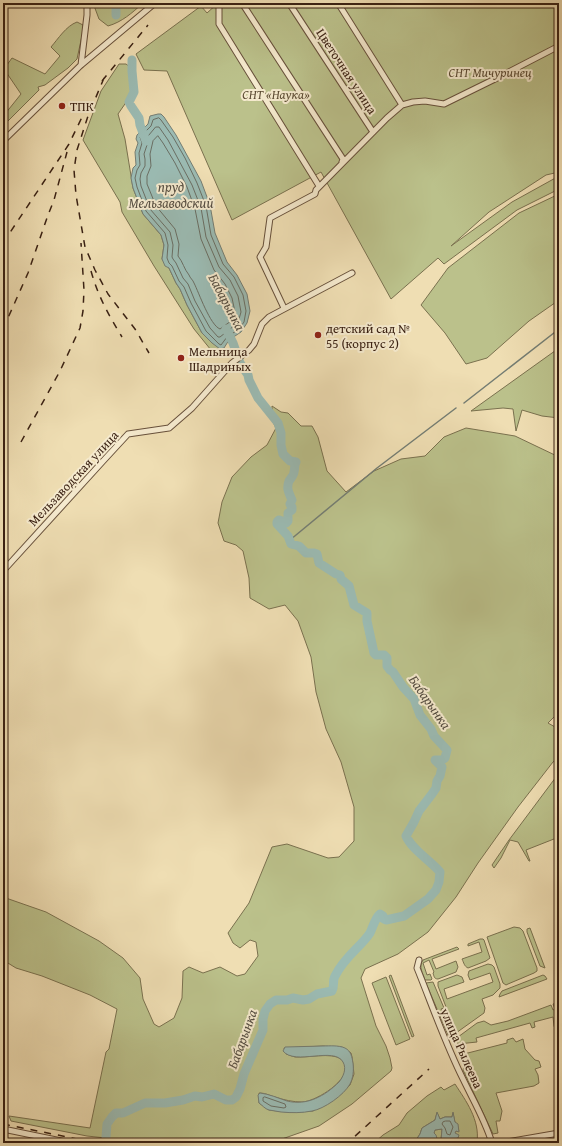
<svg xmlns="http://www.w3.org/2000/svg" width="562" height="1146" viewBox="0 0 562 1146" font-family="'Gentium Book Plus',serif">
<rect width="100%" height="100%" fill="#efdeb3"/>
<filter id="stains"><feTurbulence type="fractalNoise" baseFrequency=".005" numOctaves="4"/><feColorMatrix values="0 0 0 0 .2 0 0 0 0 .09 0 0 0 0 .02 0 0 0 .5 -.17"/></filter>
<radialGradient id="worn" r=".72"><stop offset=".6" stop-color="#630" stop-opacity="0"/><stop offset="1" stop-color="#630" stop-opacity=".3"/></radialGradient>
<!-- green -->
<path fill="#bbc18b" stroke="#7a714f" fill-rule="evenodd" d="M93,3H112L114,9H119L125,3H143C132,13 122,22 108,26L99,19Z
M218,3H559V172L546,175L489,212L451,246L512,202L559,176V189L517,210L444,264L438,258L391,299L321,172L232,220L167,71L144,70L136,54L201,6L207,13Z
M77,22L83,25V31L77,59L68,68L45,85L38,87L39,90L3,126V115L5,114L21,94L4,69L12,58L45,74L60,56L51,47C58,39 66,26 77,22Z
M119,64H126L130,67L132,91L127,101L118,114L125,139L133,188L143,214L161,235L164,245L162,259L169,268L176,283L180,289L187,305L202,333L223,348L222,352L216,354L211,350L194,329L154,266L122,212L120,202L83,140L101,91Z
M559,194V300L529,321L487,358L466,364L445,333L421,305L448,268L519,213Z
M559,348V418L542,416L522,410L516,431L513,409L503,408L471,411Z
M272,406L281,412L288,413L301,426H312L318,437L327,471L346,492L374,471L401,459L425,456L444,437L466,428L515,436L559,457V715L554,717L548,723L555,727L559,725V757L553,762L518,807L478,863L456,897L428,932L398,954L365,969L361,978L376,1026L386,1046L390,1058L392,1068L391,1071L352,1104L319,1126L282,1139L266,1143H137L115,1139L87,1136L11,1121L9,1116L90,1128L106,1052L109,1049L117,1009L90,995L42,976L16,968L3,960V897L46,912L99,941L123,958L140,978L143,999L154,1024L159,1027L174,1018L182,998L183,971L189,967L203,973L220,967L237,976L245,974L258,956L256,942L250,940L240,948L233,943L228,933L249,903L272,847L287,844L328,858L339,857L354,841V807L341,762L326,729L316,692L311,657L298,621L285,605L269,609L250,598L249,578L243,551L236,545L224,541L218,523L222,502L232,477L251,457L267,445L276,428L272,420ZM323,1046L342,1047L351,1053L352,1057L354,1074L350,1085L337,1097L313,1111L299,1112H287L269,1110L259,1103V1093H260C266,1093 270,1096 275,1097C284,1100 293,1102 302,1102C316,1102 360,1075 341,1059C332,1052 306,1058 295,1057C292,1056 289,1055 286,1054L284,1048Z
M559,773V837L526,850L530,861H529L518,842L510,840L501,858L494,868L492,865L509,840Z
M514,927L520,928L523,931L537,968V971L534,973L508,984L506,985L503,983L487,937Z
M530,928L545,968L540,966L527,932V929Z
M480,939H483L484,940L490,958L486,961L468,968C464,966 464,963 462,959L482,952L479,942L468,946V944Z
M457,947L459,949L432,959L436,969L456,961L458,967L456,972L438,979C434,979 434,976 433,973L434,972L429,960L423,963L427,975L430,974L432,979L431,980H425C423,973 418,967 423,960Z
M488,964L492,965L494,967L500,984V988L493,995L482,999L485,1008L484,1013L456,1033L438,986V982L457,975L462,977L464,982L444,989L447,999L493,982L490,973L470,980L468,975L469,971Z
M391,975L414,1036L412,1037L389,976Z
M543,975L545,976L547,979L499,997L500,994L502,991Z
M386,977L410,1039L396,1045L372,983Z
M433,982L444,1008L441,1009L443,1013L445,1012L453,1033L448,1035L426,983Z
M559,1002V1040L554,1026L553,1017L534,1022L535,1027L532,1028L530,1023L476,1038L477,1042L458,1044L457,1040L459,1039L458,1037L477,1023L484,1021L491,1025L508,1021L551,1005L553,1010L555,1009L553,1004Z
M513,1038L516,1042L523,1039L525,1049L535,1060L539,1061L541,1067L535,1069L538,1075L539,1083L534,1086L496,1093L502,1111L500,1121H496L498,1133L493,1134L463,1070L464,1066L460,1055L507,1043V1040Z
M455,1084C466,1101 480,1120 477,1142L470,1143H435L438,1142L434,1133L435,1130L442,1129L441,1140L450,1139L456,1131H459L455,1123L453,1113L452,1117H445L440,1119L437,1113L435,1120L422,1128L420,1134L414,1143H374L383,1135L399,1125L407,1113L427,1096L441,1087L444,1090Z"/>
<!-- water -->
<path fill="#9bbbb3" stroke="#747d73" d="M158,114H161L164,117L176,135L201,181L210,205L215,233L227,262L237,275L247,294L250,311L247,323L241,332L229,340L224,348L220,349L212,343L202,333L187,305L180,289L176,283L169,268L165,266L162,259L164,245L161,235L143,214L133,188L131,178L133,168L136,165L135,152L138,143L136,139L137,135L148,124L150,116Z
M323,1046C330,1046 338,1045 345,1048C351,1051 352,1057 353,1063C354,1071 353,1078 350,1084C344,1095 324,1109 312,1111C302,1113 292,1113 281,1112C277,1111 273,1111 269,1110C265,1109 262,1105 259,1103L258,1095L260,1093C269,1094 278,1098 287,1101C307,1106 325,1096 339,1082C343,1077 347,1069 343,1062C334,1046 295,1066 283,1051L285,1047Z
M437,1112L440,1119L445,1117H452L453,1112L455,1122L458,1124L459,1132L456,1131L455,1133L459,1135L458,1138L454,1139L453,1141L450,1139L447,1140L446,1142L441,1140L442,1129L435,1130L434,1133L436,1135L438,1142L435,1143H414L420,1134L422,1128L435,1120Z"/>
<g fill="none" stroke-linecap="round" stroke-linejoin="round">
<!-- shore -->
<path stroke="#6a6e63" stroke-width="1" d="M159,118L161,120L173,137L185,158L197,183L206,206L211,235L223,264L234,277L243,295L246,311L244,322L239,329L227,337L221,345L219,344L206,331L191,303L184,287L179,281L172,266L169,263L167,258L168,245L165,233L146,211L137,187L135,178L137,170L140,165L139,153L142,143L140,137L151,126L153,120Z
M156,127H159L168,140L192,185L201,208L206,237L219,267L230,280L238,296L241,312L239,319L235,325L220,337H218L210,328L195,301L188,284L183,278L176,263L173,259L172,257L173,245L170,232L150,209L141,186L140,179L141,173L145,166V159L144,154L147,145L146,139Z
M158,136L163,143L175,163L187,187L195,209L201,239L214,270L225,284L232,298L235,312L234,316L231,321L220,329C210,325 199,293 194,283C193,280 190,278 189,275C184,269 183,262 178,256L179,244L175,229L156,206L147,184V176L151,166L150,154L153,141Z
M265,1097L285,1104L286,1107L284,1108L271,1106L263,1101V1098Z
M446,1121H450L453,1127L450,1135L447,1134L445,1128L442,1124L443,1122Z"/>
<!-- stream -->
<path stroke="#747d73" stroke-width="1.5" d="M464,403L559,329
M290,540L377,468L456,408"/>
<!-- river -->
<path stroke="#9bbbb3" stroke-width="9" d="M116,3V15
M132,60V71L134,92L129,102L131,106L139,118L140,125L146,141
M106,1137L107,1124L112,1117L116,1113H123L145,1103H165L183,1100L195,1096L202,1097L214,1094L226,1100H232L236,1097L240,1089L244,1074L263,1030V1019L265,1011L270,1004L276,1000H287L293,998L303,1000L309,999L317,994L332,991C335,986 332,981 335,976C340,966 348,957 356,949C361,944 366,939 370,933C373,927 375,918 380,914L383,916L384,919L386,920L404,916L428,899L436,890L439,882L440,872C430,860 412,850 406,836L414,822L419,811L432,794L436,788L437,781L440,776L442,767L435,760H442L445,758L447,750L434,736L431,729L420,715L414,699L403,687L393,672L390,670L387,666V658L384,655H376L374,653L367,621V613L354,605L349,586L341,579L340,575L336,574L319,563L317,554L314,553H306L299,546L291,544L288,536L277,524V522L279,520L286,523L288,521V513L292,510V507L291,506L290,504L292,500C289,493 286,489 289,481C291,478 294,475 294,472C295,468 294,466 296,462L290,461L283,454L281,445V433L278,423L258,398L249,380L248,375L240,363L233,343L226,329"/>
<!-- minor casing -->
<g stroke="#67503b" stroke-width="7">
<path id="minor" d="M217,3L219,6V24L319,186
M242,3L343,159L342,162
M289,3L373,132
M338,3L402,105
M81,65L87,15V3
M3,141L81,65L155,3
M284,308L260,257L266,247L270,218L315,194L316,190L387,118L402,105L413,102L425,101L444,104L501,76L559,46
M3,571L104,460L128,434L169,428L192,408L232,363L249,350L254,344L262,324L269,317L352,273
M419,960L417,968C432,1005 445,1043 463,1079C473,1100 485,1120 492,1143
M3,1129L71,1143
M501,1143L559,1133"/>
</g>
<!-- minor -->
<use href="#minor" stroke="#f5eace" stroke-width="5"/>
<!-- rail -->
<path stroke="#3a2113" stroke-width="1.5" stroke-dasharray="7 7" stroke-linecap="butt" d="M104,78L88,116L77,150L74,170L76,195L85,247L95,270L108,294L135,329L149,353
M102,81L148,25
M3,243L69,144L85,111
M91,271C98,296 108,314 122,337
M3,329L28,273L48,215L54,200L67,152
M21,442L60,371L80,328L83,311L84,290L81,243
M3,1124L97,1143
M343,1143L353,1138L429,1069"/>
</g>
<!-- markers -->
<g fill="#8f2418" stroke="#f5eace" stroke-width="1.5">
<circle cx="62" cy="106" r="4"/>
<circle cx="318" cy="335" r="4"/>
<circle cx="181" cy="358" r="4"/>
</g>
<g text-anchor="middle" stroke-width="4" stroke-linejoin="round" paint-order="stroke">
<!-- street labels -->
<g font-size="13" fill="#3a2113" stroke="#f5eace">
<text transform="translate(347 71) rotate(57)" y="5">Цветочная улица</text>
<text transform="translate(73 478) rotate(-47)" y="5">Мельзаводская улица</text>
<text transform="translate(462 1048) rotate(66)" y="5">улица Рылеева</text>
</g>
<!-- park labels -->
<g font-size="13" font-style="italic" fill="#5a4931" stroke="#f5eace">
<text x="490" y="77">СНТ Мичуринец</text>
<text x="276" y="99">СНТ «Наука»</text>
</g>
<!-- poi labels -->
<g font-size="13" fill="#3a2113" stroke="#f5eace" text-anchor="start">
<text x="70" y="111">ТПК</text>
<text x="326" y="333">детский сад №<tspan x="326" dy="15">55 (корпус 2)</tspan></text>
<text x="189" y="356">Мельница<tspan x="189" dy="15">Шадриных</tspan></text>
</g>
<!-- water labels -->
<g font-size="14" font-style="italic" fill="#574f43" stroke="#f5eace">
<text x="171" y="192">пруд<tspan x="171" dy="16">Мельзаводский</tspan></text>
<text transform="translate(227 302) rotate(62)" y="5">Бабарынка</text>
<text transform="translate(430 702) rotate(55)" y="5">Бабарынка</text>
<text transform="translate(242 1039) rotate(-70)" y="5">Бабарынка</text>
</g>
</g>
<!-- margin -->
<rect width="562" height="1146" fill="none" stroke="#efdeb3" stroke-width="16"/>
<rect x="4" y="4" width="554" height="1138" fill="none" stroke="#3a2113" stroke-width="2"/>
<rect x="8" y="8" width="546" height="1130" fill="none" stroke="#3a2113"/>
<rect width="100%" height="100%" filter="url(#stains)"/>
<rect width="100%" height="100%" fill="url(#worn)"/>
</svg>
